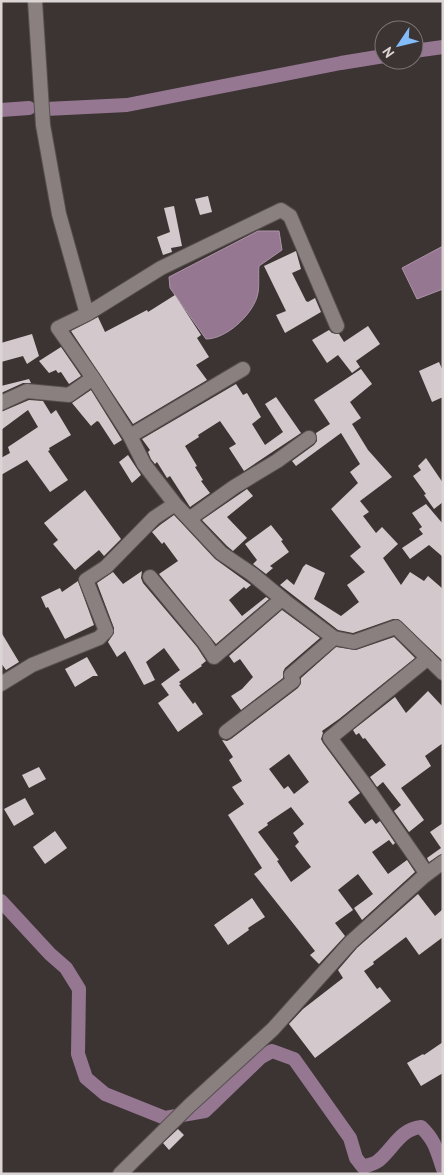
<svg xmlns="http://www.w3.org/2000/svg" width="444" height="1175" viewBox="0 0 444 1175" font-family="'PT Sans',sans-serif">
<rect width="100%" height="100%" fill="#3c3433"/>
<!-- water -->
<path fill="#967792" stroke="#ab94a6" d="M258,231H279L282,250L259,266C258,275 260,288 257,297C251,316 226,339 206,339L170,288L169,277Z
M443,246V289L417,299L402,268Z"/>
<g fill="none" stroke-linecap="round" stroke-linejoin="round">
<!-- canal -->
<path stroke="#967792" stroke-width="14" d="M414,51L443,47
M46,109L127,105L341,63L384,56
M1,110L29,108
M1,901L50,954L66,968L79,989L78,1054L86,1078L105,1094L165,1118L205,1111L261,1057L272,1051L294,1059L350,1138L356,1158L363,1167C368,1165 374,1164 378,1161C393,1149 400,1129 421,1127C435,1140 437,1151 443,1169"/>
</g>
<!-- building -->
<path fill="#d3c9cc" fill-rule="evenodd" d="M208,196L212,212L200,215L195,199Z
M174,206L182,246L171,248L172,252L163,255L157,237L170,232L164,208Z
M296,251L301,269L292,273L306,301L308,302L315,298L321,312L285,333L276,315L286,311L264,266Z
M175,295L201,335L197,338L209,357L196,365L207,380L133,424L71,331L98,317L105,332L147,310L148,312Z
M368,326L380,344L356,361L360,367L352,373L338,355L327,363L312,340L329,330L332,333L339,334L344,342Z
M32,334L39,356L27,364L23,356L1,362V343Z
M61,347L81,376L69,384L61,372L58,373L56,370L49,373L39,361Z
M439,362L443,371V397L432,402L419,371Z
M361,369L372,384L350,402L361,418L352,424L368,450L392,477L360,501L369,512L363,516L376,533L382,527L398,544L383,558L401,585L410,572L424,581L428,576L443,589V661L398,619H393L353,633L338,630L280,585L287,579L294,585L303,567L306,564L325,573L314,599L341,616L359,602L347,585L365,572L350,556L361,547L331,509L358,483L350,472L360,464L341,433L296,466L292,461L314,445L317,441L316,433L330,424L314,400Z
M29,379L31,383H23L1,393V386Z
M236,384L243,395L247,393L261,417L252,424L265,445L283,432L265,404L276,397L301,433L244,471L229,448L236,444L220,421L198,435L199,437L185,446L197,466L195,467L203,480L201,481L210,493L190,507L170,476L167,478L157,462L155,464L151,459L148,452L150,450L142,439Z
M91,390L122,440L114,445L99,422L97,421L91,426L72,403Z
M29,400L43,401L51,414L56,410L71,435L49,448L50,450L48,451L68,480L50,492L27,460L1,475V458L10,453L8,447L38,427L28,410L1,430V412Z
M128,455L141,475L132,483L119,462Z
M426,458L443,483V502L434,509L424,495L426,494L413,476L421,470L418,466Z
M247,489L253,496L227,517L247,538L233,551L227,546L202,520Z
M85,490L121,539L104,556L99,550L75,570L53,544L58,540L44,523Z
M426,504L443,524V557L429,545L410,559L402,548L423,534L419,529L422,527L412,513Z
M174,515L215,559L251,585L246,589L244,587L229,600L242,616L266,597L269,599L216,644L159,574L178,561L164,542L162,544L152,532L160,525Z
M271,525L283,540L281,541L289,552L270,566L273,568L266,574L253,564L257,560L245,544Z
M142,571L141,578L143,583L197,647L206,661L201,665L202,666L179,682L181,684L179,685L193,704L195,702L203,714L178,732L158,703L169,695L161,684L180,670L164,648L146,662L155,680L144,685L125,651L117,657L108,642L114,633V628L97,583L113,572L123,584Z
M78,581L94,625L65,639L48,607L46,608L41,597L60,588L62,592Z
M282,610L320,638L285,668L283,672V678L241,710L231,696L242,689L253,677L240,659L234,663L229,656Z
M1,632L19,662L6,670L1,663Z
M394,637L415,658L339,719L322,731L323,733L321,739L323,743L360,793L348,802L365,824L372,819L376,824L380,821L395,843L393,845L389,840L372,852L388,874L407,860L415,872L362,920L354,908L373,894L358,874L338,890L353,910L335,923L345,936L319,964L310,955L315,951L254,874L262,868L228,815L244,804L232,787L242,781L229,760L233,757L222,740L227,741L231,739L298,688L301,683V678L336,647L356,650ZM289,754L309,782L294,794L288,786L284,789L269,769ZM291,807L304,824L293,833L299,842L295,846L311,867L291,882L277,861L279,860L258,832L268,825L267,823Z
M87,657L98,676H93L75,687L65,669Z
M428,691L443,707V743L425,756L431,766L401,788L424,820L409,832L394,811L401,805L383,782L377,787L370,777L386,765L365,738L363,739L359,733L356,735L353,730L395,697L406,713Z
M39,767L46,779L29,788L22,775Z
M25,798L34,814L14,826L4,809Z
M443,823V853L429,862L427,858L441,848L430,832Z
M55,831L67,848L45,864L33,847Z
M418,894L435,916L443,909V937L419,955L406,937L373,962L374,964L364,971L377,989L380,987L391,1001L315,1058L289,1024L303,1009L343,978L338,970L357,948Z
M252,898L265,917L248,928L249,930L228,945L214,925Z
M443,1042V1073L421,1086L407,1063L423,1054L424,1055Z
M178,1129L184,1135L169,1150L163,1143Z"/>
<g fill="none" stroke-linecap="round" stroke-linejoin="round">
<!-- minor casing -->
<g stroke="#57504f" stroke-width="16">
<path id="minor" d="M35,1L43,125L59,214L87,314
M337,326L290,216L281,210L161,268L87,314L58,328L93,378L130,436L144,464L175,504L221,553L252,574L286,602L334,638L354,642L396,627L443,673
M1,403L27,391L69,395L93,378
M130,436L243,369
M189,519L234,487L277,461L309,438
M150,577L204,642L214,657L282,599
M1,684L32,665L99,638L106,631L86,580L106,567L154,518L175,504
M226,732L293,681L291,675L334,638
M427,874L368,789L330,738L428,658
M120,1174L189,1106L273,1029L351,942L423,877L443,862"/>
</g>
<!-- minor -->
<use href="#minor" stroke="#89807f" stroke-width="14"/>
</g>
<!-- border -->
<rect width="444" height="1175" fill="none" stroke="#dbd6d5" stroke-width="5"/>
<!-- north arrow -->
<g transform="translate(399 45) rotate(235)"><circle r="24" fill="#3c3433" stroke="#7c7574"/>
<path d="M0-4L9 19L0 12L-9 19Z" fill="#83bcfb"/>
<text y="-8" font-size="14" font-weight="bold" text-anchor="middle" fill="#dbd6d5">N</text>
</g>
</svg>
